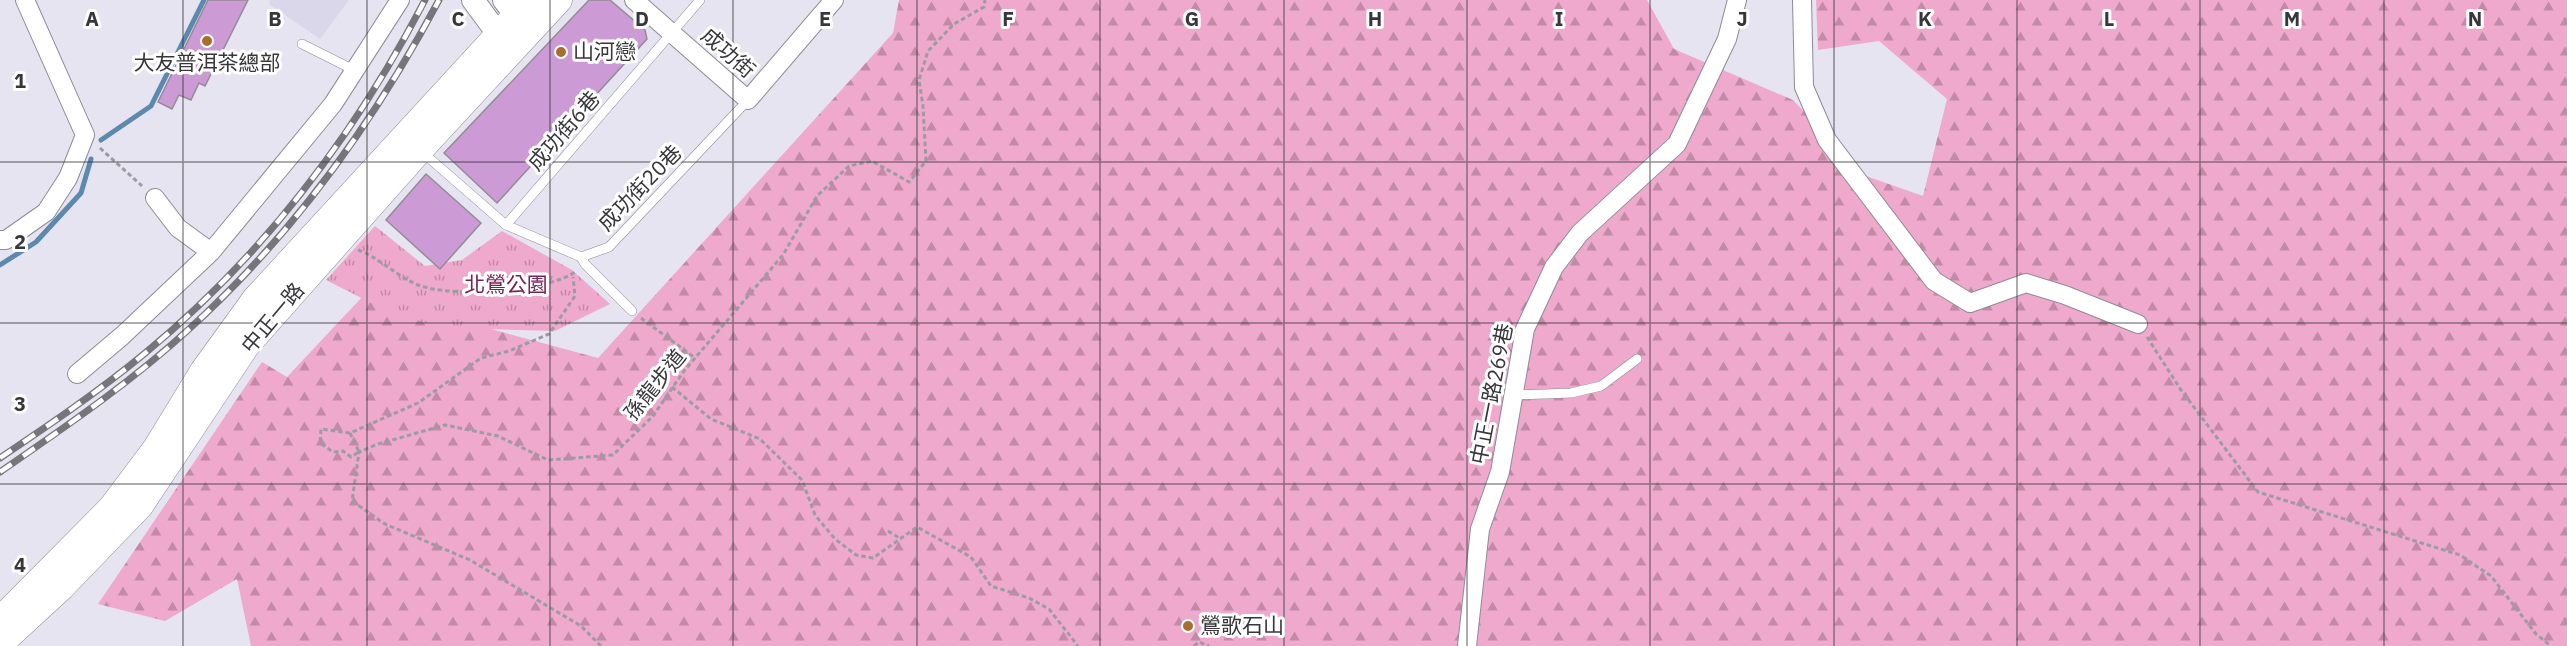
<svg xmlns="http://www.w3.org/2000/svg" width="2567" height="646" viewBox="0 0 2567 646" font-family="'IBM Plex Sans','Noto Sans TC',sans-serif">
<defs>
<pattern id="forest-firs" width="22" height="20" patternUnits="userSpaceOnUse" patternTransform="scale(1.5)"><rect width="22" height="20" fill="#eea9cc"/><path d="M5 1l3.5 6h-7zM16 11l3.5 6h-7z" fill="#c28aa7"/></pattern>
<pattern id="park-tufts" width="24" height="20" patternUnits="userSpaceOnUse" patternTransform="scale(1.5)"><rect width="24" height="20" fill="#eea9cc"/><path d="M3 7l-1-3M5 7V3M7 7l1-3M15 17l-1-3M17 17v-4M19 17l1-3" fill="none" stroke="#c28aa7"/></pattern>
</defs>
<rect width="100%" height="100%" fill="#e6e4f0"/>
<!-- built -->
<path fill="#dbd7ea" d="M270,0H349L320,39L269,4Z"/>
<!-- forest -->
<path fill="url(#forest-firs)" d="M899,0H1647L1674,49L1793,100L1866,176L1923,196L1947,99L1879,41L1818,50L1816,0H2567V646H251L237,579L165,621L98,604L262,362L287,377L364,295L598,358L893,33Z"/>
<!-- park -->
<path fill="url(#park-tufts)" d="M375,226L425,266L462,260L502,231L572,270L610,304L555,331L441,328L381,308L326,280Z"/>
<g fill="none" stroke-linecap="round" stroke-linejoin="round">
<!-- stream -->
<path stroke="#5c89ad" stroke-width="5" d="M101,140L151,106L204,0
M0,265L36,242L81,193L91,159"/>
</g>
<!-- building -->
<path fill="#cc9ad4" stroke="#948c95" stroke-width="1.5" d="M208,0H248L205,86L199,83L191,100L179,95L172,109L158,102Z
M589,0H610L645,30L647,39L497,203L444,153Z
M426,174L481,223L440,269L386,220Z"/>
<g fill="none" stroke-linecap="round" stroke-linejoin="round">
<!-- service casing -->
<g stroke="#8e8b96" stroke-width="10">
<path id="service" d="M302,44L354,70
M421,151L506,225L581,257L609,247L748,100
M506,225L700,0
M581,257L585,264L632,311
M1514,395L1571,393L1601,386L1637,359"/>
</g>
<!-- minor casing -->
<g stroke="#8e8b96" stroke-width="20">
<path id="minor" d="M634,0L748,100L834,0
M1802,0L1804,87L1827,140L1934,281L1970,303L2026,283L2065,295L2138,324
M155,198L178,228L211,252
M0,240H6L46,212L68,178L85,135L25,0
M77,374L122,336L211,252L333,104L400,0
M1467,646L1480,529L1500,472L1525,329L1554,267L1580,233L1677,144L1727,39L1737,0"/>
</g>
<!-- tertiary casing -->
<g stroke="#8e8b96" stroke-width="24">
<path id="tertiary" d="M473,0L498,34L521,40L516,16L504,0"/>
</g>
<!-- secondary casing -->
<g stroke="#8e8b96" stroke-width="27">
<path id="secondary" d="M0,620L111,508L156,448L203,371L255,299L530,0
M0,644L62,587L140,506L247,345L420,150L559,0"/>
</g>
<!-- path -->
<path stroke="#9c9ba4" stroke-width="3" stroke-dasharray="4.5 3" stroke-linecap="butt" d="M100,148L142,186
M358,250C375,255 398,277 418,285C451,298 546,292 575,272
M641,318L695,358
M2147,337L2181,390L2258,492L2460,555L2491,576L2536,634L2551,646
M672,387L711,419L760,439L802,480L815,515L835,539L856,555L873,558L917,527L971,557L991,586L1029,598L1049,609L1078,646
M350,433L321,429L320,443L333,452L343,451L351,457L359,452L350,433L418,403L481,358L509,351L549,334L575,296L573,277
M888,531L901,539
M601,646L581,626L470,560L385,524L352,501L359,452L378,444L445,425L498,436L548,460L613,455L653,416L684,371L783,255L817,196L849,166L872,161L909,182L926,161L923,106L919,80L928,51L954,24L984,7L985,0
M1194,646L1199,642L1209,646"/>
<!-- service -->
<use href="#service" stroke="#fff" stroke-width="9"/>
<!-- minor -->
<use href="#minor" stroke="#fff" stroke-width="18"/>
<!-- tertiary -->
<use href="#tertiary" stroke="#fff" stroke-width="22"/>
<!-- secondary -->
<use href="#secondary" stroke="#fff" stroke-width="26"/>
<!-- rail casing -->
<g stroke="#76757c" stroke-width="7">
<path id="rail" d="M0,458C49,425 98,392 144,354C262,257 355,135 425,0
M0,472C65,427 130,383 188,330C292,236 373,124 439,0"/>
</g>
<!-- rail -->
<use href="#rail" stroke="#fff" stroke-width="4.5" stroke-dasharray="14" stroke-linecap="butt"/>
</g>
<!-- grid -->
<path fill="none" stroke="#37363a" stroke-width="1.5" stroke-opacity="0.55" d="M183,0V646M367,0V646M550,0V646M733,0V646M917,0V646M1100,0V646M1284,0V646M1467,0V646M1650,0V646M1834,0V646M2017,0V646M2200,0V646M2384,0V646M0,162H2567M0,323H2567M0,484H2567"/>
<!-- markers -->
<g fill="#a86e2e" stroke="#fff" stroke-width="2">
<circle cx="207" cy="41" r="6"/>
<circle cx="561" cy="52" r="6"/>
<circle cx="1188" cy="626" r="6"/>
</g>
<g text-anchor="middle" stroke-width="6" stroke-linejoin="round" paint-order="stroke">
<!-- poi labels -->
<g font-size="21" fill="#37363a" stroke="#fff" text-anchor="start">
<text x="573" y="59">山河戀</text>
<text x="207" y="70" text-anchor="middle">大友普洱茶總部</text>
<text x="1200" y="633">鶯歌石山</text>
</g>
<!-- street labels -->
<g font-size="21" fill="#37363a" stroke="#fff">
<text transform="translate(728 53) rotate(41)" y="7">成功街</text>
<text transform="translate(564 131) rotate(-49)" y="7">成功街6巷</text>
<text transform="translate(640 188) rotate(-46)" y="7">成功街20巷</text>
<text transform="translate(273 318) rotate(-50)" y="7">中正一路</text>
<text transform="translate(655 385) rotate(-51)" y="7">孫龍步道</text>
<text transform="translate(1492 394) rotate(-79)" y="7">中正一路269巷</text>
</g>
<!-- park labels -->
<g font-size="21" fill="#762355" stroke="#fff">
<text x="506" y="292">北鶯公園</text>
</g>
</g>
<g font-size="20" text-anchor="middle" font-weight="bold" fill="#37363a" stroke="#fff" stroke-width="6" stroke-linejoin="round" paint-order="stroke">
<text x="92" y="26">A</text>
<text x="275" y="26">B</text>
<text x="458" y="26">C</text>
<text x="642" y="26">D</text>
<text x="825" y="26">E</text>
<text x="1008" y="26">F</text>
<text x="1192" y="26">G</text>
<text x="1375" y="26">H</text>
<text x="1559" y="26">I</text>
<text x="1742" y="26">J</text>
<text x="1925" y="26">K</text>
<text x="2109" y="26">L</text>
<text x="2292" y="26">M</text>
<text x="2475" y="26">N</text>
<text x="20" y="88">1</text>
<text x="20" y="249">2</text>
<text x="20" y="411">3</text>
<text x="20" y="572">4</text>
</g>
</svg>
